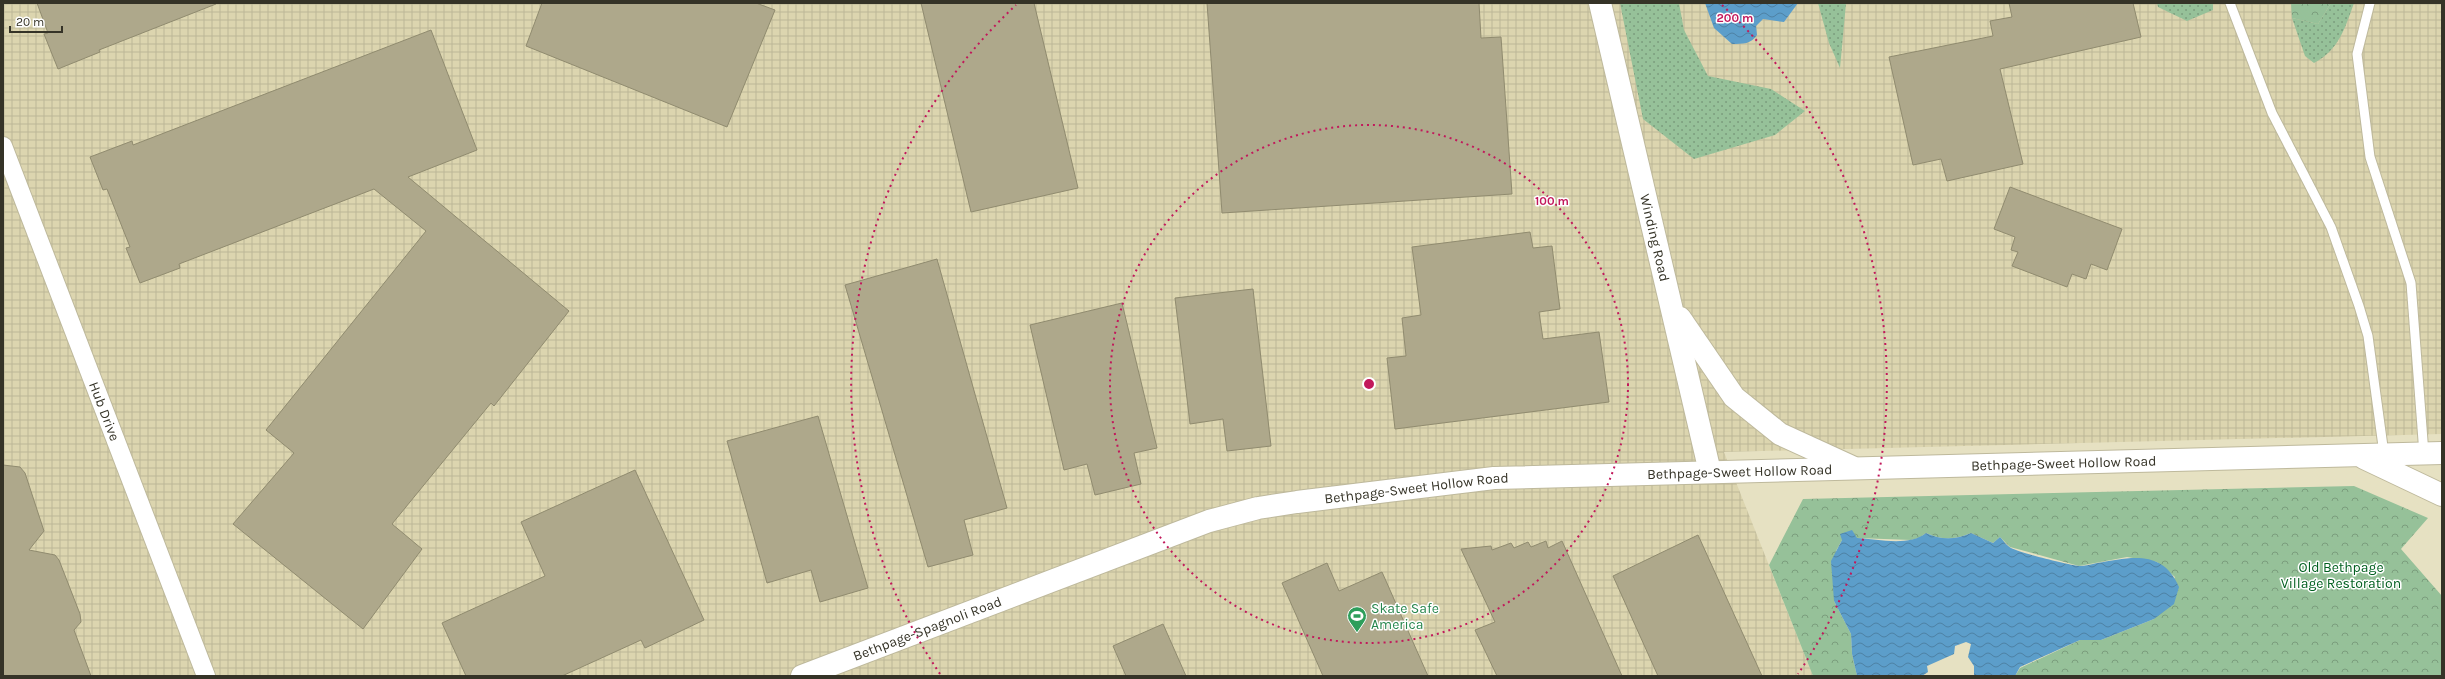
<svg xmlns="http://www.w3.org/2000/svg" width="2445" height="679" viewBox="0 0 2445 679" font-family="Karla,sans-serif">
<defs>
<pattern id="industrial-grid" width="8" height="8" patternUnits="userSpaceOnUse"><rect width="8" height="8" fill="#dcd5af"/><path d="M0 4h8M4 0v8" fill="none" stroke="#bdb797"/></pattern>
<pattern id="green-dots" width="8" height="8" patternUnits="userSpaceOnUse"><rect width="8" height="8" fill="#96c199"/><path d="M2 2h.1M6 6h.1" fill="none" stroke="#7b9d7d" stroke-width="1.8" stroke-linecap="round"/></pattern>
<pattern id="forest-crowns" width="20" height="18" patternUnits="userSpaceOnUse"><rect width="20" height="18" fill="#96c199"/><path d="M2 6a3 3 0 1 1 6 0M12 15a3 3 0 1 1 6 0" fill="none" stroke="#7b9d7d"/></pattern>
<pattern id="water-waves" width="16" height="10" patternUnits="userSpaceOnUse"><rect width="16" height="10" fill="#5c9eca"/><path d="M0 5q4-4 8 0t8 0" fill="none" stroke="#4d81a4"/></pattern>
</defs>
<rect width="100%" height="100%" fill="#e6e1c2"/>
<!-- industrial -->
<path fill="url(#industrial-grid)" d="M3,3H2442V434L1724,452L1813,676H3Z"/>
<!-- green -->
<path fill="url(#green-dots)" d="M1620,3H1679L1684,30L1708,76L1771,89L1805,111L1775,135L1694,159L1643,119Z
M1818,3H1846L1840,68L1829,43Z
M2157,3H2213V10L2187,21L2158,7Z
M2331,3H2354C2345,28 2339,50 2314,63L2305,56L2292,18L2318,24Z"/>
<!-- forest -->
<path fill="url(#forest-crowns)" d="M2291,3H2331L2318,24L2292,18Z
M2354,486L2428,518L2401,549L2442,596V676H2015L2020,668L2080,640H2101L2154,619L2175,577L2157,562L2127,557L2079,566L2010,547L2000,537L1993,543L1971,533C1955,540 1941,540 1926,533L1919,538L1911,540L1857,538L1842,540L1836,551L1834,601L1851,634L1852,654L1857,676H1813L1769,565L1803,499Z"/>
<!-- water -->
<path fill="url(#water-waves)" d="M1705,3H1798L1784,22L1763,19L1756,26L1757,35C1751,44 1743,44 1732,44L1714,28Z
M1852,530L1857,538C1878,539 1908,547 1926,533C1941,540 1955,540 1971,533L1993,543L2000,537C2003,540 2007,546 2011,548C2021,553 2068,565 2079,566C2085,566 2092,564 2097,563C2131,557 2163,549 2179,587L2174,604L2154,619L2101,640H2080L2020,667L2015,676H1974V666L1968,657L1971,644L1966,642L1955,646L1954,654L1927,666L1928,672L1922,676H1857L1852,654L1851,634L1834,601L1831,561L1842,540L1840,534Z"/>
<!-- building -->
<path fill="#aea88b" stroke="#908b6f" d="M37,3H215L216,4L99,50L100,52L58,69L44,34L48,33Z
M542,3H756L775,10L727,127L526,46Z
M921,3H1034L1078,188L971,212Z
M1207,3H1479L1481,38L1501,37L1512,194L1222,213Z
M2009,3H2133L2141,37L2000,69L2023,164L1947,181L1941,159L1913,165L1889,57L1993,36L1990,21L2012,17Z
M431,30L477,150L408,177L569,311L494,406L491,403L392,524L422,549L363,629L233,524L294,453L266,430L426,231L374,189L179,264L180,268L140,283L126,248L130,247L107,189L103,190L90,157L132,141L133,145Z
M2010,187L2122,229L2107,270L2091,264L2086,279L2072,274L2067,287L2012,266L2018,252L2011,250L2015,237L1994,229Z
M1530,232L1533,248L1552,246L1560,309L1539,312L1543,339L1599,332L1609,402L1395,429L1387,358L1406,356L1402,318L1421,315L1412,247Z
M937,259L1007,508L964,520L973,555L928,567L845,285Z
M1253,289L1271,446L1227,451L1223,419L1190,424L1175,298Z
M1122,303L1157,448L1134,453L1141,484L1095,495L1087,464L1064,470L1030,325Z
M818,416L868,588L820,602L811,570L767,583L727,441Z
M3,465L20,467L25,473L44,531L29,550L55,555L59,560L80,614L81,622L74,630L91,676H3Z
M635,470L704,620L645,648L641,640L562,676H466L442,623L545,576L521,522Z
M1698,535L1762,676H1658L1613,576Z
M1546,541L1548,548L1562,541L1622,676H1497L1475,630L1495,622L1461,549L1491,546L1492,550L1511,543L1514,548L1528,542L1531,547Z
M1327,563L1339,591L1382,572L1428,676H1323L1282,583Z
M1163,624L1186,676H1126L1113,646Z"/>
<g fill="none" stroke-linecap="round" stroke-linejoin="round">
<!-- lane casing -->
<g stroke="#beb99c" stroke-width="11">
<path id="lane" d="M2230,3L2272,113L2331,227L2359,306L2368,336L2384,454
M2370,3L2357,54L2370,157L2411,283L2424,454"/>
</g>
<!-- street casing -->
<g stroke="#beb99c" stroke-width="20">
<g id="street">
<path id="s1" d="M3,146L206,676"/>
</g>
</g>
<!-- secondary casing -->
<g stroke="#beb99c" stroke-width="24">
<g id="secondary">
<path id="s2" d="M1600,3L1710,472"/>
<path d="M1680,318L1734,397L1780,434L1852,467"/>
<path d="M2364,458L2442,495"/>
<path id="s3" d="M802,676L1209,521L1258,508L1297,502L1494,478L2442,453"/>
</g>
</g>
<!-- lane -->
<use href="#lane" stroke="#fff" stroke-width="9"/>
<!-- street -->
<use href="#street" stroke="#fff" stroke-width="18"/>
<!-- secondary -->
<use href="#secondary" stroke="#fff" stroke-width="22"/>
</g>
<!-- distance rings -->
<g fill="none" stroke="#c2185b" stroke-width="2" stroke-dasharray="2 4">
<circle cx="1369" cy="384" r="259"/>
<path d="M940 674A518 518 0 0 1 1016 5M1722 5A518 518 0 0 1 1798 674"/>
</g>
<!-- icons -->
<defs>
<g id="stadium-pin" transform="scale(1)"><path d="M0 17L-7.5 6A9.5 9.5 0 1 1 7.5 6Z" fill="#2e9e5b" stroke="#fff"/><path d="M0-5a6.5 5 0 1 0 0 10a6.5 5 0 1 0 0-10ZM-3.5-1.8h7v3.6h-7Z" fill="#fff"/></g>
</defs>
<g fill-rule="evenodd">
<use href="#stadium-pin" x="1357" y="616"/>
</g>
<g text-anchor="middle" stroke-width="3" stroke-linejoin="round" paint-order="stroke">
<!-- street labels -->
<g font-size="14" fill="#353327" stroke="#fff">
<text dy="5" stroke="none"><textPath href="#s2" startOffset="241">Winding Road</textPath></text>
<text dy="5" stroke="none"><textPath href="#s1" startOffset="284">Hub Drive</textPath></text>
<text dy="5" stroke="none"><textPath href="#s3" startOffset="1294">Bethpage-Sweet Hollow Road</textPath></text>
<text dy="5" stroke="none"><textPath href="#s3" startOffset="970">Bethpage-Sweet Hollow Road</textPath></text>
<text dy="5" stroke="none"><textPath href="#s3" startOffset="646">Bethpage-Sweet Hollow Road</textPath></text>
<text dy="5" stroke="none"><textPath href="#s3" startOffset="134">Bethpage-Spagnoli Road</textPath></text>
</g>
<!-- park labels -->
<g font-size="14" fill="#015f1f" stroke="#fff">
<text x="2341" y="572">Old Bethpage<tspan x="2341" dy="16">Village Restoration</tspan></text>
</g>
<!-- leisure labels -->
<g font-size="14" fill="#27864d" stroke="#fff" text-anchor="start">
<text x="1371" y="613">Skate Safe<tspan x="1371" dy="16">America</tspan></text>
</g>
</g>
<circle cx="1369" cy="384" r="6" fill="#c2185b" stroke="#fff" stroke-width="2"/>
<g font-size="12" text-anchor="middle" font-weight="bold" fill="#c2185b" stroke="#fff" stroke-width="3" stroke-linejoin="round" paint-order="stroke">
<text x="1735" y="22">200 m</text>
<text x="1552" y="205">100 m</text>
</g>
<!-- border -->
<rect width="2445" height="679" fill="none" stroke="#353327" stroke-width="8"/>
<!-- scale -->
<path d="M10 26v6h52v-6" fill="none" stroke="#353327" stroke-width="2"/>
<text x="16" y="26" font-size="12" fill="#353327" stroke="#ffffff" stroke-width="3" paint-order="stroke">20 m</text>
</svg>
